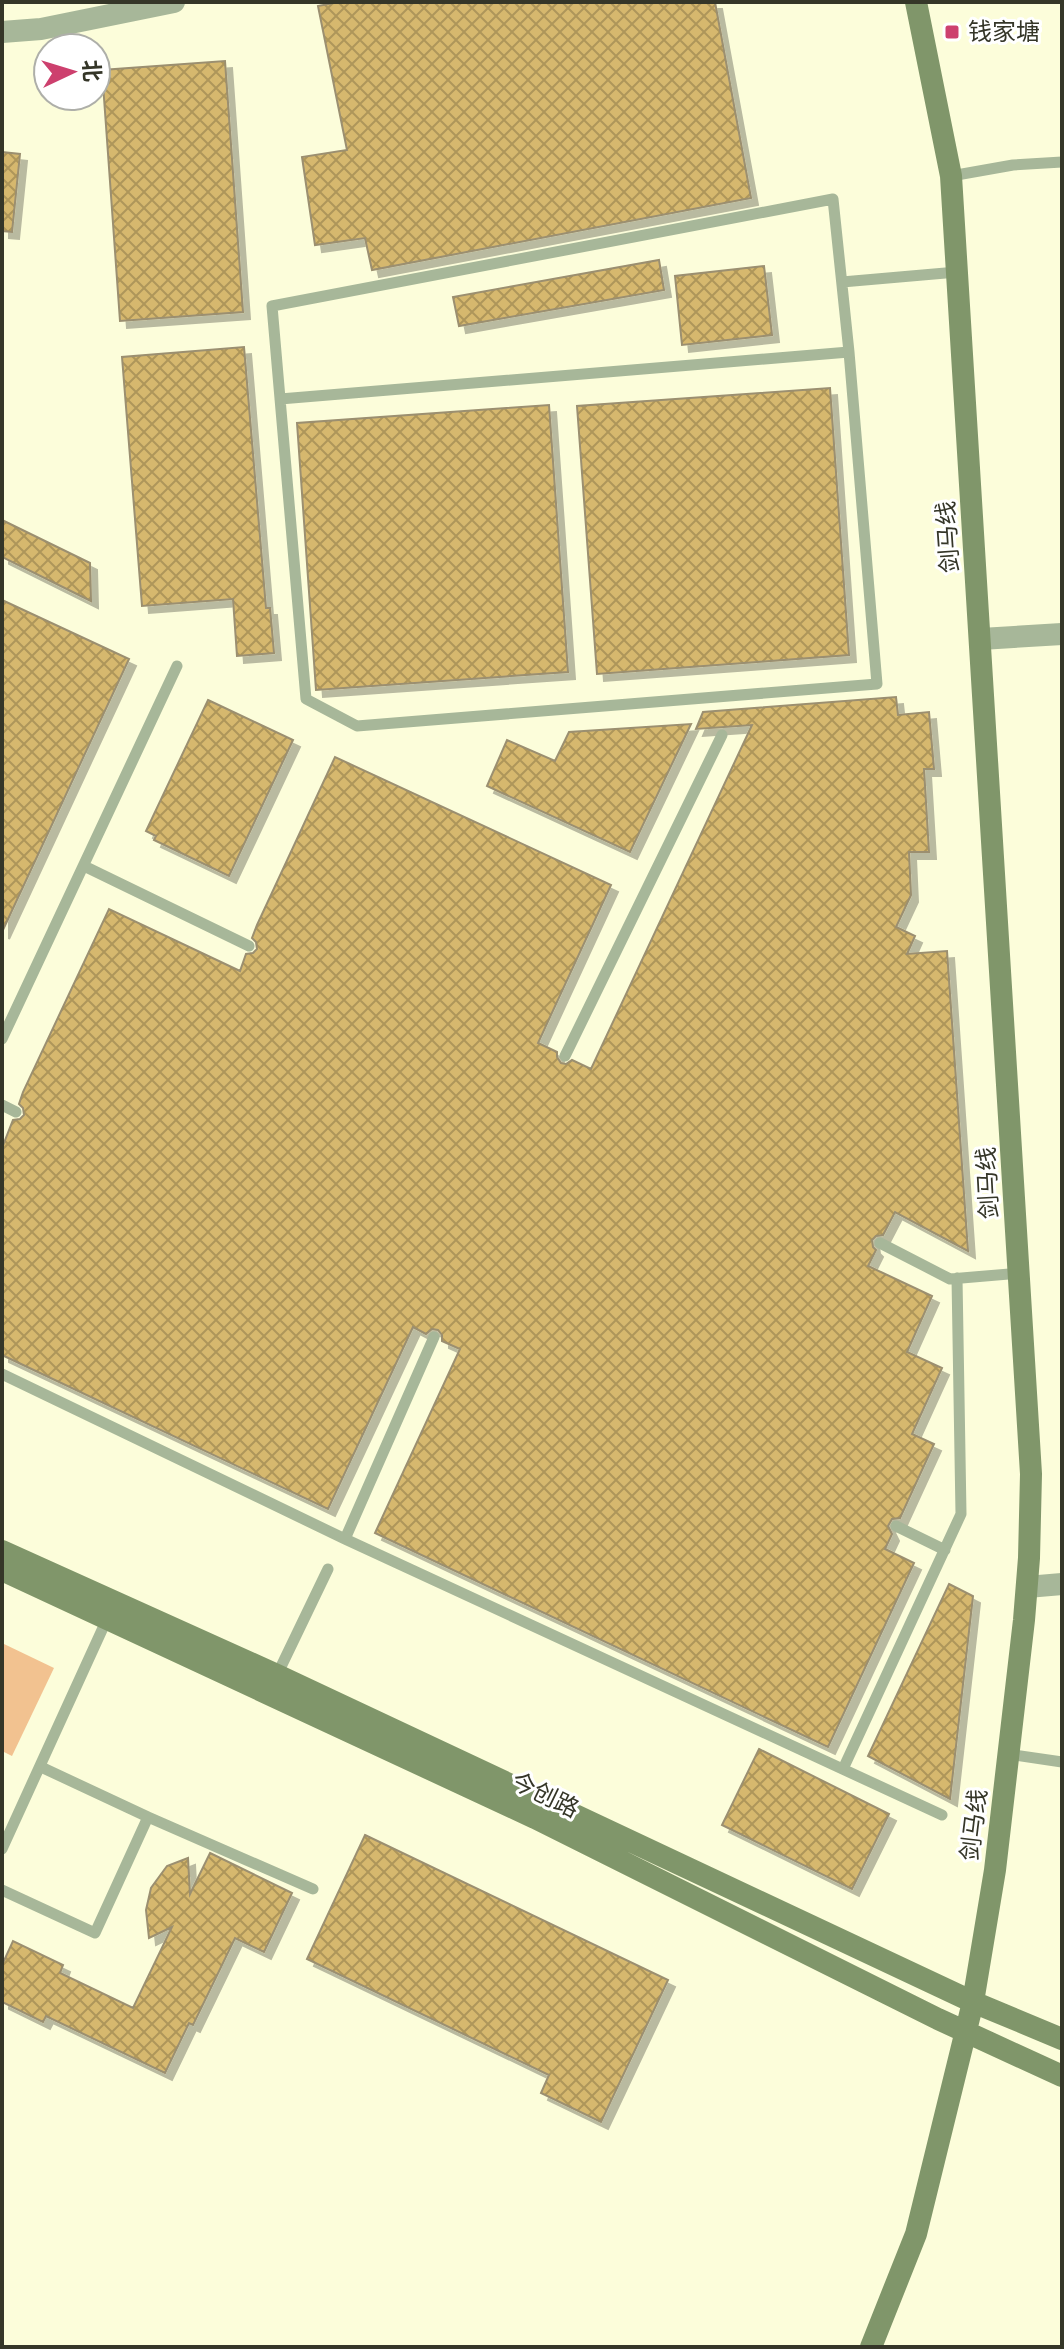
<svg xmlns="http://www.w3.org/2000/svg" width="1064" height="2349" viewBox="0 0 1064 2349" font-family="'Roboto Condensed','Noto Sans SC',sans-serif">
<defs>
<pattern id="building-cross-hatch" width="8" height="8" patternUnits="userSpaceOnUse" patternTransform="scale(2)"><rect width="8" height="8" fill="#d6b86e"/><path d="M0 0l8 8M0 8l8-8" fill="none" stroke="#ae965a"/></pattern>
<filter id="shadow"><feDropShadow dx="7" dy="7" stdDeviation="0" flood-color="#0004"/></filter>
</defs>
<rect width="100%" height="100%" fill="#fcfdda"/>
<!-- park -->
<path fill="#f2c290" d="M4,1644L54,1668L12,1756L2,1751V1649Z"/>
<!-- building -->
<path fill="url(#building-cross-hatch)" stroke="#9b8f70" stroke-width="2" filter="url(#shadow)" d="M339,2H715L751,198L372,270L365,238L315,245L302,157L347,150L318,6Z
M225,61L243,312L120,321L102,70Z
M2,152L20,154L12,232L2,231Z
M659,260L664,290L459,326L453,297Z
M764,266L772,335L682,345L675,276Z
M244,347L266,608H270L274,653L237,656L233,599L142,606L122,357Z
M830,388L849,655L597,674L577,406Z
M549,405L568,672L316,690L297,423Z
M2,520L90,563L91,601L2,557Z
M2,600L129,659L2,932Z
M896,697L898,715L929,712L934,769H924L929,852H909L911,895L896,927L915,936L907,954L947,951L968,1251L895,1212L883,1235L876,1236L872,1240L873,1247L876,1250L868,1266L932,1296L907,1352L942,1368L912,1434L934,1444L900,1518L892,1519L888,1526L892,1534L885,1549L914,1563L828,1747L375,1533L460,1349L442,1341V1335L438,1330L432,1329L426,1334L413,1327L328,1509L2,1355V1148L13,1120L20,1119L24,1115L23,1108L19,1104L23,1092L109,909L240,971L246,954L253,953L257,949L256,942L252,938L257,925L335,757L611,885L538,1043L557,1052V1057L561,1063L566,1064L572,1060L591,1069L752,725L696,729L703,712Z
M208,700L293,740L229,876L154,840L156,836L146,831Z
M691,724L630,852L487,786L507,740L555,761L569,732Z
M949,1584L973,1596L950,1799L868,1756Z
M759,1749L889,1814L852,1889L722,1825Z
M365,1835L668,1980L601,2122L541,2093L549,2075L307,1959Z
M210,1853L292,1893L264,1952L235,1938L193,2025L189,2023L165,2073L46,2016L43,2022L2,2002V1965L13,1941L63,1965L60,1973L133,2008L172,1927L149,1938L146,1910L151,1888L167,1866L188,1858L190,1894Z"/>
<g fill="none" stroke-linecap="round" stroke-linejoin="round">
<!-- service -->
<path stroke="#a7b799" stroke-width="11" d="M951,176L1013,165L1062,162
M833,199L849,352L877,684L357,726L306,699L272,306Z
M842,282L957,272
M280,399L849,352
M84,866L249,946
M2,1039L177,666
M565,1056L722,735
M2,1105L16,1112
M880,1243L950,1279L1020,1273
M2,1374L345,1539L942,1815
M896,1526L945,1550
M345,1539L434,1337
M277,1675L328,1569
M1008,1754L1062,1762
M843,1769L961,1514L957,1278
M148,1817L313,1889
M2,1849L107,1619
M2,1890L95,1933L148,1817L41,1767"/>
<!-- minor -->
<path stroke="#a7b799" stroke-width="22" d="M2,32L41,29L174,2
M981,639L1062,634
M1027,1587L1062,1584"/>
<!-- secondary -->
<path stroke="#80966a" stroke-width="22" d="M2,1551L277,1675L973,2002L1062,2039
M2,1570L535,1818L938,2019L1062,2076
M871,2347L916,2234L973,2002L995,1870L1024,1620L1029,1558L1031,1474L951,176L916,2"/>
</g>
<!-- markers -->
<rect fill="#cd406e" stroke="#fff" stroke-width="3" x="944" y="24" width="16" height="16" rx="4"/>
<g text-anchor="middle" stroke-width="6" stroke-linejoin="round" paint-order="stroke">
<!-- poi labels -->
<g font-size="24" fill="#353628" stroke="#fff" text-anchor="start">
<text x="968" y="40">钱家塘</text>
</g>
<!-- street labels -->
<g font-size="24" fill="#353628" stroke="#fff">
<text transform="translate(948 537) rotate(-94)" y="8">剑马线</text>
<text transform="translate(988 1183) rotate(-93)" y="8">剑马线</text>
<text transform="translate(545 1795) rotate(26)" y="8">今创路</text>
<text transform="translate(974 1825) rotate(-83)" y="8">剑马线</text>
</g>
</g>
<!-- border -->
<rect width="1064" height="2349" fill="none" stroke="#353628" stroke-width="8"/>
<!-- north arrow -->
<g transform="translate(72 72) rotate(86)"><circle r="38" fill="#ffffff" stroke="#aeafa9" stroke-width="2"/>
<path d="M0-6L14 30L0 20L-14 30Z" fill="#cd406e"/>
<text y="-12" font-size="22" font-weight="bold" text-anchor="middle" fill="#353628">北</text>
</g>
</svg>
